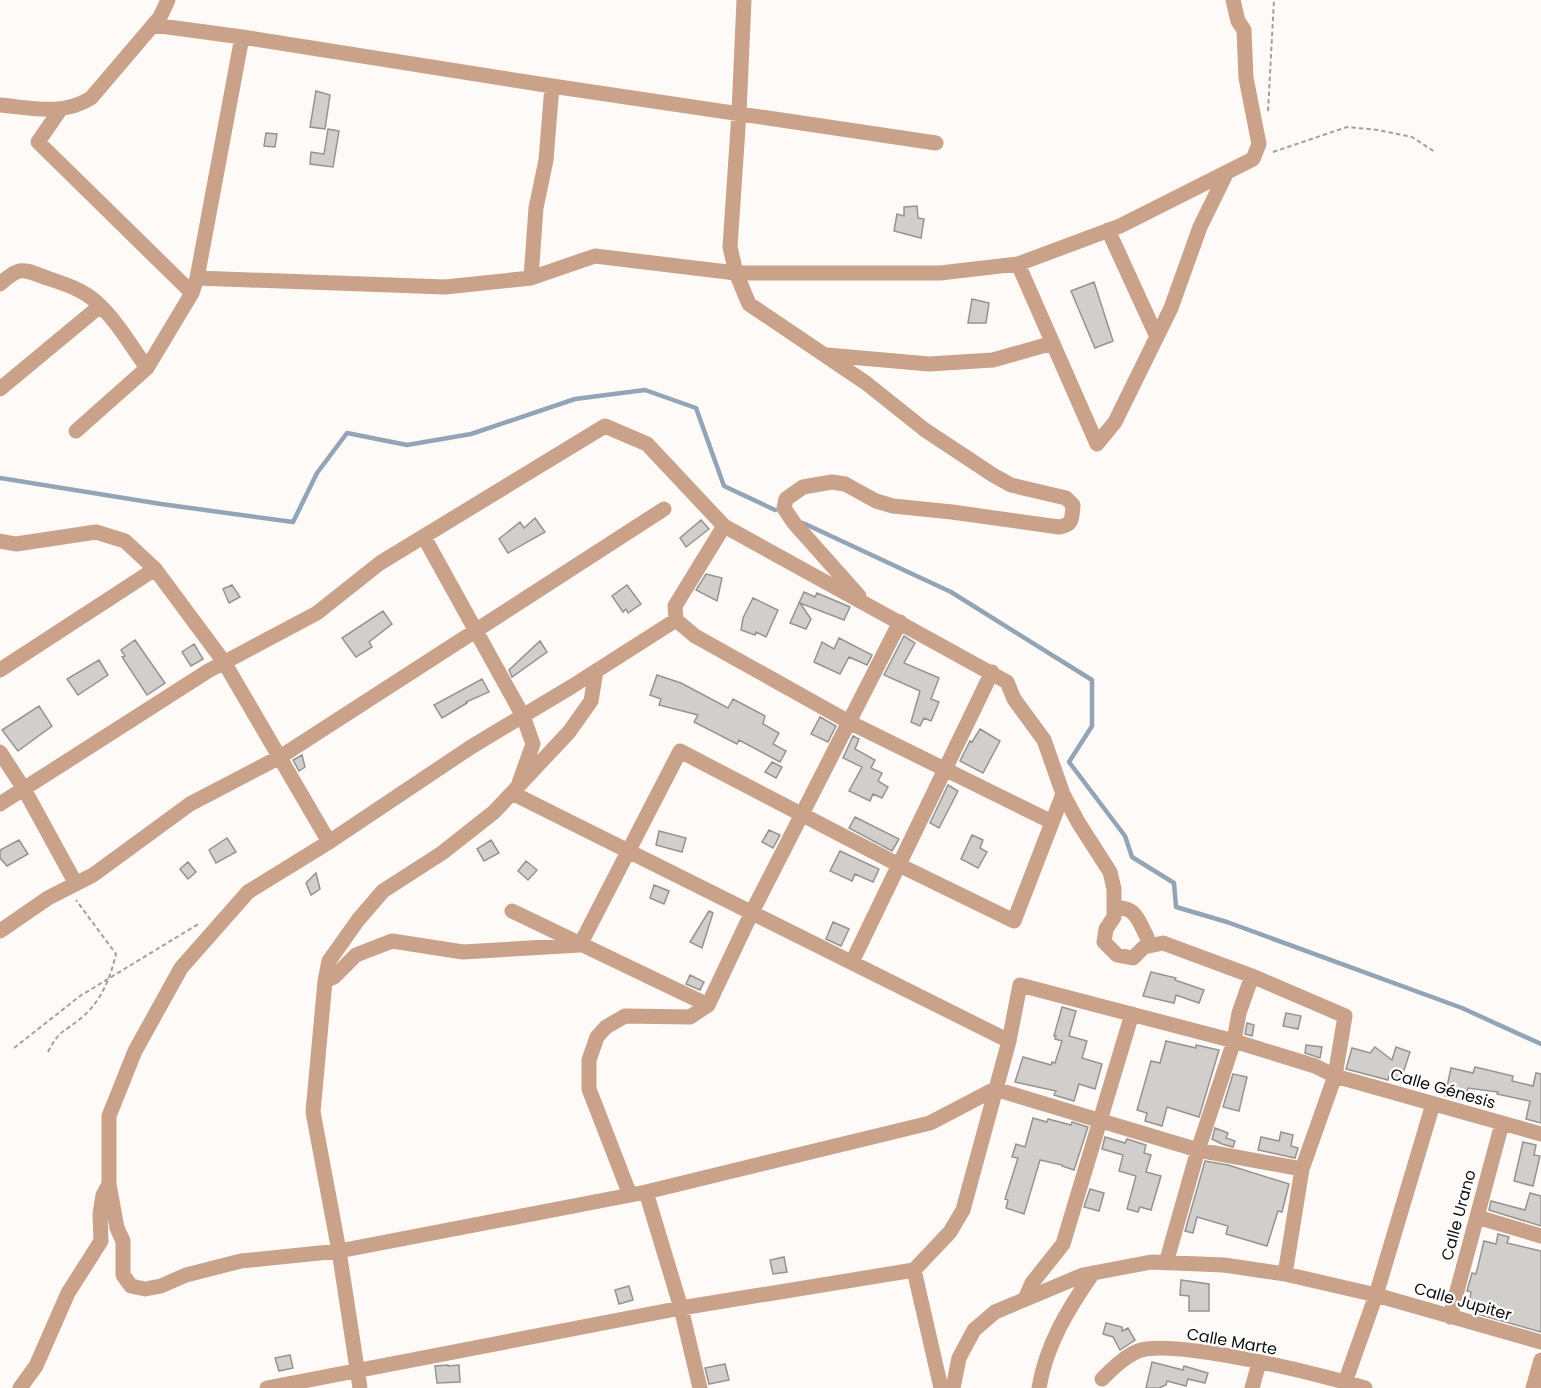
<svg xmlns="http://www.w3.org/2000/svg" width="1541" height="1388" viewBox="0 0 1541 1388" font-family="Poppins,sans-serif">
<rect width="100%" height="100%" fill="#fdfaf7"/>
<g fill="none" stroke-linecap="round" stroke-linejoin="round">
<!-- stream -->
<path stroke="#92a4b5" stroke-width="4.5" d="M0,478L161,504L293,522L317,473L347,433L407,445L471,434L575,399L645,390L696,408L724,486L775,510
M803,523L951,592L1092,680V726L1069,762L1125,836L1132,857L1174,883L1176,907L1227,922L1462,1008L1541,1044"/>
</g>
<!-- building -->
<path fill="#d1cecb" stroke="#969390" stroke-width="1.5" d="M316,91L330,95L325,129L310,127Z
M328,129L339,131L333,167L310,164L311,152L324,154Z
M266,133L277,134L275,147L264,146Z
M917,206L918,218L924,219L921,238L894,231L897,214L904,216V207Z
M1094,282L1113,341L1095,348L1071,291Z
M972,299L989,303L986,323H968Z
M535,518L545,532L508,553L499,539L520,522L524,528Z
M701,520L709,529L686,547L680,538Z
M706,574L722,578L717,601L696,590Z
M232,585L240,597L229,603L223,589Z
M627,585L641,604L628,613L626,609L623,612L612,596Z
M804,592L815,597L817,593L850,607L844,620L800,603L811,619L806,629L790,623Z
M753,598L778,610L766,637L756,632L755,635L741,630L743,618Z
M383,611L392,624L369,642L372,647L356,657L342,638Z
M904,636L915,643L904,663L939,678L931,699L939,702L931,721L924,718L920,726L911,722L920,691L884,675Z
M839,638L872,655L867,665L849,657L840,674L814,662L822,642L834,649Z
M135,640L165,683L147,695L122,657L125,656L121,650Z
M540,641L547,652L512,677L509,670Z
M194,644L203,659L191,666L182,652Z
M99,660L108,675L78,695L67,679Z
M657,675L681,683L728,708L733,699L765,716L763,724L779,733L773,744L786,751L780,762L739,740L737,744L694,722L698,715L659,705L661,699L650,695Z
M482,679L489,692L466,702L467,703L442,718L434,705Z
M39,706L52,726L18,751L2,730Z
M820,717L836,726L828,742L811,734Z
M980,729L1000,741L983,773L960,761L970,741L972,742Z
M853,736L859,739L855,749L875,760L871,768L882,773L878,781L888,787L882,798L873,794L870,801L849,791L862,767L843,758Z
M302,755L305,767L299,771L293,760Z
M772,762L782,767L776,778L765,772Z
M948,785L958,791L939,828L930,823Z
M855,817L899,839L892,851L849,828Z
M769,830L780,835L773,848L762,842Z
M659,831L686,838L682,852L656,845Z
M972,835L983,840L980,848L987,852L978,868L961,859Z
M227,838L236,852L216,863L209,850Z
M19,840L28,854L7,866L0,858V850Z
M491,840L499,853L484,861L477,849Z
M840,851L879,869L873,882L855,874L852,881L830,871Z
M526,861L537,870L528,880L518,871Z
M188,862L196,872L188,879L180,869Z
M316,873L320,889L311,895L306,883Z
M654,885L669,891L664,904L650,898Z
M709,911L713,913L702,948L690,942Z
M833,922L849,929L841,946L826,939Z
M1151,972L1176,978L1175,980L1204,990L1199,1003L1176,995L1174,1003L1143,996Z
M690,975L704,982L700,990L686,984Z
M1062,1007L1076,1011L1069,1036L1087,1041L1082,1058L1102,1064L1095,1089L1079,1084L1074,1101L1054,1095L1056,1091L1015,1082L1023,1057L1051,1065L1052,1062L1055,1063L1062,1041L1055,1039L1056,1036H1054Z
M1286,1013L1301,1016L1298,1029L1283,1026Z
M1247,1023L1254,1025L1252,1036L1245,1034Z
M1166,1041L1196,1048V1045L1219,1050L1199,1117L1167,1107L1162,1126L1145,1121L1147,1113L1137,1110L1151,1061L1160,1063Z
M1306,1045L1322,1047L1320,1058L1305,1053Z
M1375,1047L1392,1060L1396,1047L1410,1052L1401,1079L1389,1076L1388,1080L1346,1069L1352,1048L1370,1053Z
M1475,1067L1513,1076L1512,1081L1533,1086L1536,1073L1541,1074V1123L1526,1119L1530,1101L1497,1094L1498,1092L1468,1088L1465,1101L1445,1096L1451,1068L1473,1073Z
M1233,1074L1247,1077L1239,1111L1223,1107Z
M1033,1118L1047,1122L1048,1119L1071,1125L1072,1122L1088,1127L1074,1170L1062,1166V1165L1040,1160L1024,1214L1006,1208L1008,1200L1005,1199L1018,1158L1012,1157L1016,1144L1025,1147Z
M1215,1128L1228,1133L1226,1138L1235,1141L1233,1147L1222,1144L1212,1139Z
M1281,1132L1293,1135L1291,1146L1298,1148L1295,1158L1258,1150L1261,1137L1279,1141Z
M1105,1137L1125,1143L1127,1139L1146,1145L1144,1153L1151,1155L1146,1172L1161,1176L1151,1210L1140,1207L1138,1212L1127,1209L1136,1176L1119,1171L1123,1155L1102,1149Z
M1523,1142L1536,1145L1534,1155L1540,1156L1533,1186L1514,1181Z
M1205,1161L1228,1165L1289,1184L1282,1212L1278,1211L1267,1246L1226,1234L1228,1226L1197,1217L1193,1233L1185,1231Z
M1090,1189L1104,1193L1099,1211L1084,1207Z
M1530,1193L1541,1196V1226L1489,1210L1491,1201L1525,1210Z
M1498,1234L1509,1237L1507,1243L1541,1251V1332L1477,1314L1478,1307L1469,1305L1471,1292L1467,1291L1472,1273L1476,1274L1484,1241L1496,1244Z
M784,1257L787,1272L773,1274L770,1260Z
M1181,1280L1209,1284V1311H1189V1296L1180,1295Z
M629,1286L633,1300L619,1304L615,1290Z
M1106,1323L1122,1327V1331L1128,1328L1135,1340L1120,1350L1113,1337L1103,1334Z
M290,1355L293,1368L279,1371L275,1358Z
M1152,1362L1183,1370L1184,1366L1208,1373L1205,1383L1188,1379L1186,1386L1167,1381L1166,1385L1159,1388H1146Z
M725,1364L729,1380L709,1384L705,1368Z
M448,1365V1366L459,1365L460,1382L437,1383L435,1366Z"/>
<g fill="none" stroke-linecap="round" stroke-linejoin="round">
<!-- path -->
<path stroke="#a3a19e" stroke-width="2" stroke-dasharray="4.5 3" stroke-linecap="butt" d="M1268,111L1274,0
M1273,152L1347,127L1378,130L1412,137L1435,152
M14,1048L80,996L200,923
M48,1052C59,1030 63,1033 80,1019C101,1002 110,979 116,954L76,900"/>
<!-- minor -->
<path stroke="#caa189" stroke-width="15" d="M744,0L739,113L730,247L736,273L749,304L866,383L925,430L993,475L1011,485L1066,498L1073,505C1072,518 1073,525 1059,527L952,512L893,506L876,501L845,484L832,482L803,487L786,499L784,508L794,523L859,596
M153,25L242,37L552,86L936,143
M0,105C33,108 62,116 91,98L160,17L168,0
M60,110L38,142L192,293
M1108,230L1157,337
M1018,264L1097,444L1115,422L1171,308L1200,227L1227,172
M197,278L445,287L531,278L595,256L736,273H940L1018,264L1120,226L1253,159L1259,144L1246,78L1244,30L1238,21L1233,0
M531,278L536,208L546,160L552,86
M0,284C22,264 23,270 50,279C65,284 83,290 95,301C116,319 131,346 147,368
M827,355L929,364L993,360L1053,343
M0,389L100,306
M76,431L147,368L192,293L197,278L242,37
M724,526L675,606L676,620L695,636L849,722L1052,822
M424,537L523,716L533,744L519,783
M0,541L16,544L96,532L125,541L155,569L224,662L329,842
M676,620L571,687L471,747L329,842L248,892L181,968L135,1051L109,1116V1184L117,1228L123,1241V1275L131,1286L145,1289L161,1286L186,1275L241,1261L339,1251L646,1192L930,1123L995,1089L1198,1150L1302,1169
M0,670L155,569
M0,752L24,789L76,884
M512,793L1009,1041
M0,804L208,671L317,613L380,563L605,426L647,444L724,526L1007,682L1014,699L1044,740L1063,794L1078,822L1110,872L1114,889V917L1106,929L1104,942L1117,955L1133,958L1144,947L1163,943L1252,976L1345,1016L1335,1076L1302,1169L1285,1274
M1114,908C1136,906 1138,920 1147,937
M512,911L708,1005
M0,931L48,898L93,875L190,804L280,757L664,509
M852,962L992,672
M325,981L329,961L358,920L383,891L442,853L494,812L569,732L591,701L596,671
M646,1192L681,1308L700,1388
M630,1195L589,1089V1060L597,1037L606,1027L625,1016L690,1017L708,1005L752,912L900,622
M1477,1217L1541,1236
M1166,1263L1198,1150L1234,1041L1239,1013L1252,976
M914,1270L941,1388
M1025,1299L1032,1283L1063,1244L1132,1014
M1450,1317L1500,1131L1504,1124
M1102,1379C1112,1369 1124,1357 1138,1351C1173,1338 1325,1375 1365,1388
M20,1388L36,1366L68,1293L101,1241L100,1214L103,1195L109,1184
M267,1388L681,1308L914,1270L950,1232L963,1210L1009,1041L1020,985L1234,1041L1315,1066L1335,1076L1541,1134
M360,1388L339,1251L313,1112L325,981L334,977L356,955L392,941L463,952L580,945L680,751L899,865L1014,921L1063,794
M953,1388L959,1358L974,1330L995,1312L1083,1275L1151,1262L1224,1265L1285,1274L1376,1295L1541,1342
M1039,1388C1046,1345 1068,1309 1093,1273
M1252,1388L1259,1363
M1343,1388L1376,1295L1433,1104
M1533,1388L1541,1360"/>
</g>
<g text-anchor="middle" stroke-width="4.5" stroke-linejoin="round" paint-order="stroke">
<!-- street labels -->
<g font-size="16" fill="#100f0e" stroke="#fff">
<text transform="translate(1443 1088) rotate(16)" y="6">Calle Génesis</text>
<text transform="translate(1458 1215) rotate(-75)" y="6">Calle Urano</text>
<text transform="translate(1463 1301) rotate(16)" y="6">Calle Jupiter</text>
<text transform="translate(1232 1341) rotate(10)" y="6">Calle Marte</text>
</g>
</g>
</svg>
